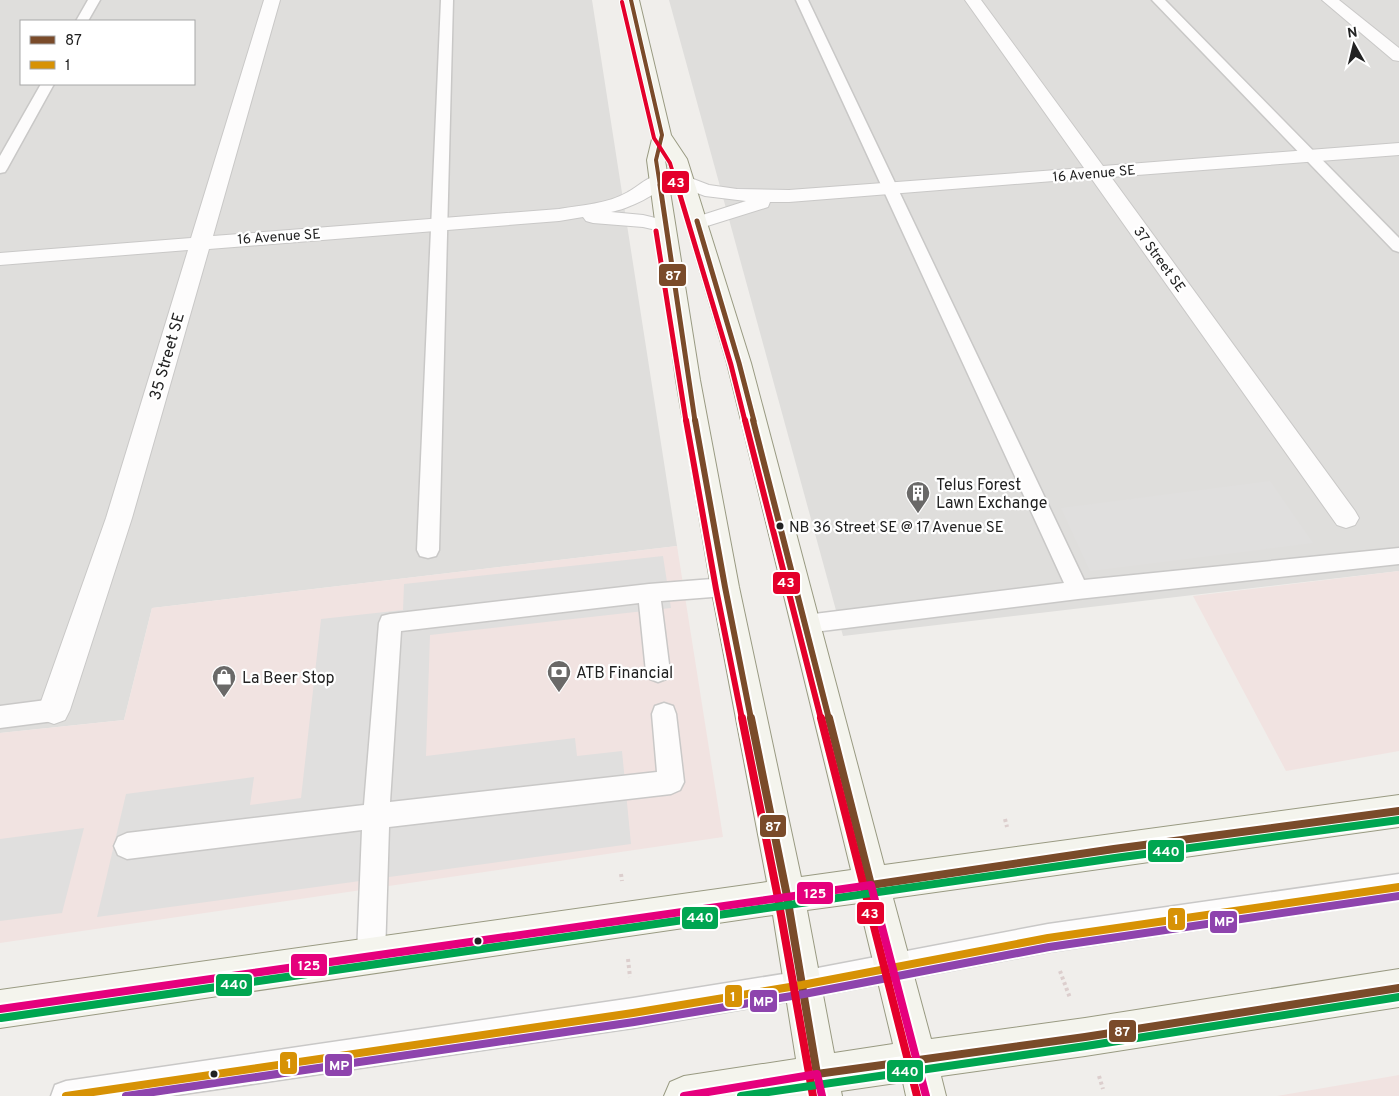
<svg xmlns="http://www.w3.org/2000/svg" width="1399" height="1096" viewBox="0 0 1399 1096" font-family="Overpass,sans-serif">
<rect width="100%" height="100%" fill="#f0eeeb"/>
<!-- residential -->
<path fill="#dfdedc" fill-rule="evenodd" d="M0,0H592L677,546L152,608L124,720L0,733ZM21,21H194V84H21Z
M669,0H1399V571L843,636Z"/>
<!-- commercial -->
<path fill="#f1e3e1" d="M677,546L723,837L0,943V733L124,720L152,608Z
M1399,571V751L1286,771L1193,596Z
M1399,1075V1096H1276H1277Z"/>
<!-- parking -->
<path fill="#e0dfde" d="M1270,481L1313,543L1090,571L1061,508Z
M663,556L671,608L430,635L426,756L575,738L577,756L622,751L631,844L97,917L126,794L254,777L250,805L301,798L321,619L403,610L404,584Z
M84,828L62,913L0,921V839Z"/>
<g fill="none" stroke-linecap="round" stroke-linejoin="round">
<!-- service casing -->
<g stroke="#c9c8c7" stroke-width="3">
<path id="service" d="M88,0H100L88,21H76Z
M441,0H453L439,550L436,556L428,558L420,556L417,550Z
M796,0H808L1084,580L1399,548V564L1078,599L806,633L798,631L795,624L798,617L806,615L1064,583Z
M1152,0H1165L1399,238V252L1393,250Z
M41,84H54L7,169L5,172L0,173V156Z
M725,578L733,581L736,587L733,593L725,596L661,601L670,672L666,679L658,682L650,679L646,672L639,603L401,631L390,802L657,772L652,714L655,706L664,703L673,706L676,714L684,782L680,790L671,794L389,827L385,955L381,965L371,969L361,965L357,955L362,830L127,859L118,855L114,846L118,837L127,833L364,805L379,623L382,616L390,614L649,584Z
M54,699L62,703L66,710L62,717L54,721L0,728V706Z
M1399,874V900L1048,952L802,999L633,1028L170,1096H51L55,1085L66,1081L633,998L802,971L1048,924Z"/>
</g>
<!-- minor casing -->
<g stroke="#c9c8c7" stroke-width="2">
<path id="minor" d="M264,0H280L213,236L559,209C583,205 607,204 628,192C641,185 651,172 667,176L670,180C660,194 628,209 611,212L643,215L672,222L675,226L672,230L665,232L643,227L593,223L586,221L583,217L559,221L209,249L132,518L70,710L65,720L54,724L43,720L38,710L106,518L188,250L0,265V253L191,238Z
M965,0H981L1103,166L1399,143V155L1111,177L1355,511L1359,518L1355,525L1346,528L1337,525L1091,178L789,202H770L768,207L704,227L697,229L690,227L687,223L690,219L746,201L705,196L676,185L673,181L676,177L683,175L709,185L737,189L789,190L1084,168Z
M1322,0H1339L1399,48V61L1393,60Z"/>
</g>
<!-- secondary casing -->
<g stroke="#999a82" stroke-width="2">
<path id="secondary" d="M623,0H639L671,135L687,159L751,363L884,865L1399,795V827L893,898L931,1039L1085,1018L1399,969V1007L1085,1056L941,1076L946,1096H906L903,1082L841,1091L842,1096H664L670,1082L684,1076L796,1059L773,915L0,1028V990L767,882L711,587L676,380L647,160L653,135ZM666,156L727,363L851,870L801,877L739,587L700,380L665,160ZM859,903L893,1044L834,1053L807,910Z"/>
</g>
<!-- path -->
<path stroke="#dccecd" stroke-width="4" stroke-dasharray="3 3" stroke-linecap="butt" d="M1005,819L1007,827
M621,874L622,881
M628,959L630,977
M1060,971L1070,998
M1099,1076L1103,1089"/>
<!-- service -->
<use href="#service" fill="#fdfcfc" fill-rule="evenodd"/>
<!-- minor -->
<use href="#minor" fill="#fdfcfc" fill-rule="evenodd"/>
<!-- secondary -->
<use href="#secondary" fill="#f4f4ed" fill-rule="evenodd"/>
<!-- bus-1-far3 casing -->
<g stroke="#fff" stroke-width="6">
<path id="bus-1-far3" d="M631,0L662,135L656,160L660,186"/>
</g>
<!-- bus-1-far2 casing -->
<g stroke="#fff" stroke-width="8">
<path id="bus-1-far2" d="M660,185L695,421
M697,221L739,363L754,421"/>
</g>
<!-- bus-1-far1 casing -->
<g stroke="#fff" stroke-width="10">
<path id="bus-1-far1" d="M695,420L725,587L751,719
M753,420L829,719"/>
</g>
<!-- bus-1 casing -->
<g stroke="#fff" stroke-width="12">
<path id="bus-1" d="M751,718L787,896L817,1074L1085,1037L1399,988
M829,718L871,885L1114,849L1399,811"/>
</g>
<!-- bus-2 casing -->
<g stroke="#fff" stroke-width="12">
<path id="bus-2" d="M66,1096L633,1013L802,985L1048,938L1399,887"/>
</g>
<!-- bus-3 casing -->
<g stroke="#fff" stroke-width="12">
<path id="bus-3" d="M126,1096L634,1022L804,994L1049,947L1399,896"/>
</g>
<!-- bus-4-far3 casing -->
<g stroke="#fff" stroke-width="6">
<path id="bus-4-far3" d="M622,2L654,138L670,163L677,186"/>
</g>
<!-- bus-4-far2 casing -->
<g stroke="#fff" stroke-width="8">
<path id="bus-4-far2" d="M677,185L731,365L745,421
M656,231L686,421"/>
</g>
<!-- bus-4-far1 casing -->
<g stroke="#fff" stroke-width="10">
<path id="bus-4-far1" d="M686,420L716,589L742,719
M745,420L821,719"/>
</g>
<!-- bus-4 casing -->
<g stroke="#fff" stroke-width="12">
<path id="bus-4" d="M742,718L778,898L813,1096
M821,718L917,1096"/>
</g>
<!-- bus-5 casing -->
<g stroke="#fff" stroke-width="12">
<path id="bus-5" d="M1,1018L1115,858L1399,820
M741,1096L1086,1046L1399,997"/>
</g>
<!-- bus-6 casing -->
<g stroke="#fff" stroke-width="12">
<path id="bus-6" d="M0,1009L871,885L926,1096
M684,1096L817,1074L822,1096"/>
</g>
<!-- bus-1-far3 -->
<use href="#bus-1-far3" stroke="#7a4b2a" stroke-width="4"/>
<!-- bus-1-far2 -->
<use href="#bus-1-far2" stroke="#7a4b2a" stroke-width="5"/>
<!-- bus-1-far1 -->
<use href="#bus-1-far1" stroke="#7a4b2a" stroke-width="6"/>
<!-- bus-1 -->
<use href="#bus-1" stroke="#7a4b2a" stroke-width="8"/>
<!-- bus-2 -->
<use href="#bus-2" stroke="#d79205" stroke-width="8"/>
<!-- bus-3 -->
<use href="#bus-3" stroke="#8e44ad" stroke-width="8"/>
<!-- bus-4-far3 -->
<use href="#bus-4-far3" stroke="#e4002b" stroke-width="4"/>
<!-- bus-4-far2 -->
<use href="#bus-4-far2" stroke="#e4002b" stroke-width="5"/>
<!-- bus-4-far1 -->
<use href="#bus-4-far1" stroke="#e4002b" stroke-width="6"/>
<!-- bus-4 -->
<use href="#bus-4" stroke="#e4002b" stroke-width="8"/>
<!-- bus-5 -->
<use href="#bus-5" stroke="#00a651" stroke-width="8"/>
<!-- bus-6 -->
<use href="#bus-6" stroke="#e5007d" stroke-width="8"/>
</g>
<!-- icons -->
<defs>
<g id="building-pin" transform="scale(1.25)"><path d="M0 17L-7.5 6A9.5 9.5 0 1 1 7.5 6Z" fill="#6a6968" stroke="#fff"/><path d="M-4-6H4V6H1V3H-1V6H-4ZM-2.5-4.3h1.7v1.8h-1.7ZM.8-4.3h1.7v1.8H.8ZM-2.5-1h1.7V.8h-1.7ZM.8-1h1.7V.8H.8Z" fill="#fff"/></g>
<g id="bank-pin" transform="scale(1.25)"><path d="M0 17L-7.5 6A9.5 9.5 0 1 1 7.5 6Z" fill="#6a6968" stroke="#fff"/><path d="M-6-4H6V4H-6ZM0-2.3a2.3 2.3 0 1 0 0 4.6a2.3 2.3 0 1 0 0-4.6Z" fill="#fff"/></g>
<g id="shop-pin" transform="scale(1.25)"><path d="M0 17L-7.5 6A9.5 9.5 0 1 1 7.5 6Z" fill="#6a6968" stroke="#fff"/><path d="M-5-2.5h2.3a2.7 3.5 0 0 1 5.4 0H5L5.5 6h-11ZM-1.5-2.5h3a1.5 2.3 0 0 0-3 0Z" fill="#fff"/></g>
</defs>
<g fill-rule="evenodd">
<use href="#building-pin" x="918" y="493"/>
<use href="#bank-pin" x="559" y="672"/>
<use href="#shop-pin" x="224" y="677"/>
</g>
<!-- markers -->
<g fill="#222" stroke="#fff" stroke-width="2">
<circle cx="780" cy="526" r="4.5"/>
<circle cx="478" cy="941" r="4.5"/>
<circle cx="214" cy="1074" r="4.5"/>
</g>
<g text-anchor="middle" stroke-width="4.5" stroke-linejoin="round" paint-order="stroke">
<!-- far-street labels -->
<g font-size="14" fill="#222" stroke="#fff">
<text transform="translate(1094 173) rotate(-5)" y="5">16 Avenue SE</text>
<text transform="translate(279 236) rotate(-4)" y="5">16 Avenue SE</text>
<text transform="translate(1160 259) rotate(54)" y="5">37 Street SE</text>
</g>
<!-- bus labels -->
<g font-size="15" fill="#222" stroke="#fff" text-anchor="start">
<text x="789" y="532">NB 36 Street SE @ 17 Avenue SE</text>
</g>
<!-- street labels -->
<g font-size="16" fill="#222" stroke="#fff">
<text transform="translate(166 356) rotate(-74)" y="6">35 Street SE</text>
</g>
<!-- poi labels -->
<g font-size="16" fill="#222" stroke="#fff" text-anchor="start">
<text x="936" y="490">Telus Forest<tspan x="936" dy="18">Lawn Exchange</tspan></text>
<text x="576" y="678">ATB Financial</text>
<text x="242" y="683">La Beer Stop</text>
</g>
</g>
<g stroke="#fff" stroke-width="2">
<rect x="661" y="170" width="29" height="24" rx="5" fill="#e4002b"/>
<rect x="658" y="263" width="29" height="24" rx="5" fill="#7a4b2a"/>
<rect x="772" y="571" width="29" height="24" rx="5" fill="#e4002b"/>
<rect x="759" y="814" width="28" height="24" rx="5" fill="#7a4b2a"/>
<rect x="1147" y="839" width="38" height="24" rx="5" fill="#00a651"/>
<rect x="796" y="881" width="38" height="24" rx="5" fill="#e5007d"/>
<rect x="856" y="901" width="29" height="24" rx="5" fill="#e4002b"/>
<rect x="681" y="906" width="38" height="24" rx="5" fill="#00a651"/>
<rect x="1167" y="907" width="19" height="24" rx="5" fill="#d79205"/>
<rect x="1209" y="910" width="29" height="24" rx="5" fill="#8e44ad"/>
<rect x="290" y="953" width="38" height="24" rx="5" fill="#e5007d"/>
<rect x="215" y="973" width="38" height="24" rx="5" fill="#00a651"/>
<rect x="724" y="984" width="19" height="24" rx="5" fill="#d79205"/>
<rect x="749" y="989" width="29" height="24" rx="5" fill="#8e44ad"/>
<rect x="1108" y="1019" width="29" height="24" rx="5" fill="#7a4b2a"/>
<rect x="279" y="1051" width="19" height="24" rx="5" fill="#d79205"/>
<rect x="324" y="1053" width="29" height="24" rx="5" fill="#8e44ad"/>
<rect x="886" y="1059" width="38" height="24" rx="5" fill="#00a651"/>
</g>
<g font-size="14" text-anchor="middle" font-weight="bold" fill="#fff">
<text x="676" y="187">43</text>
<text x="673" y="280">87</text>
<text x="786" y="587">43</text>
<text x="773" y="831">87</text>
<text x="1166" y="856">440</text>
<text x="815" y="898">125</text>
<text x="870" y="918">43</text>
<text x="700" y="922">440</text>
<text x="1176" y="924">1</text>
<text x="1224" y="926">MP</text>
<text x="309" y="970">125</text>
<text x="234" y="989">440</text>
<text x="733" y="1001">1</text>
<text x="763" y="1006">MP</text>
<text x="1122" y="1036">87</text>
<text x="289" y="1068">1</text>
<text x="339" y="1070">MP</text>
<text x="905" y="1076">440</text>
</g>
<!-- legend -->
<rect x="20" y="20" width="175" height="65" fill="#ffffff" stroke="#a7a7a7"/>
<rect x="30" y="36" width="25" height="8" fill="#7a4b2a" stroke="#a7a7a7"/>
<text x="65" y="45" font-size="15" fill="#222222">87</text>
<rect x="30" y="61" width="25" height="8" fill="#d79205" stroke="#a7a7a7"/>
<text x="65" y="70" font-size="15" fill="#222222">1</text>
<!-- north arrow -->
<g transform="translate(1354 45) rotate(352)" stroke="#ffffff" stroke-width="4" paint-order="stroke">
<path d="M0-4L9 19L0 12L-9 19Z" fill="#222222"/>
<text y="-8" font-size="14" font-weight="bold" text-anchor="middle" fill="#222222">N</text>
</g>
</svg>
